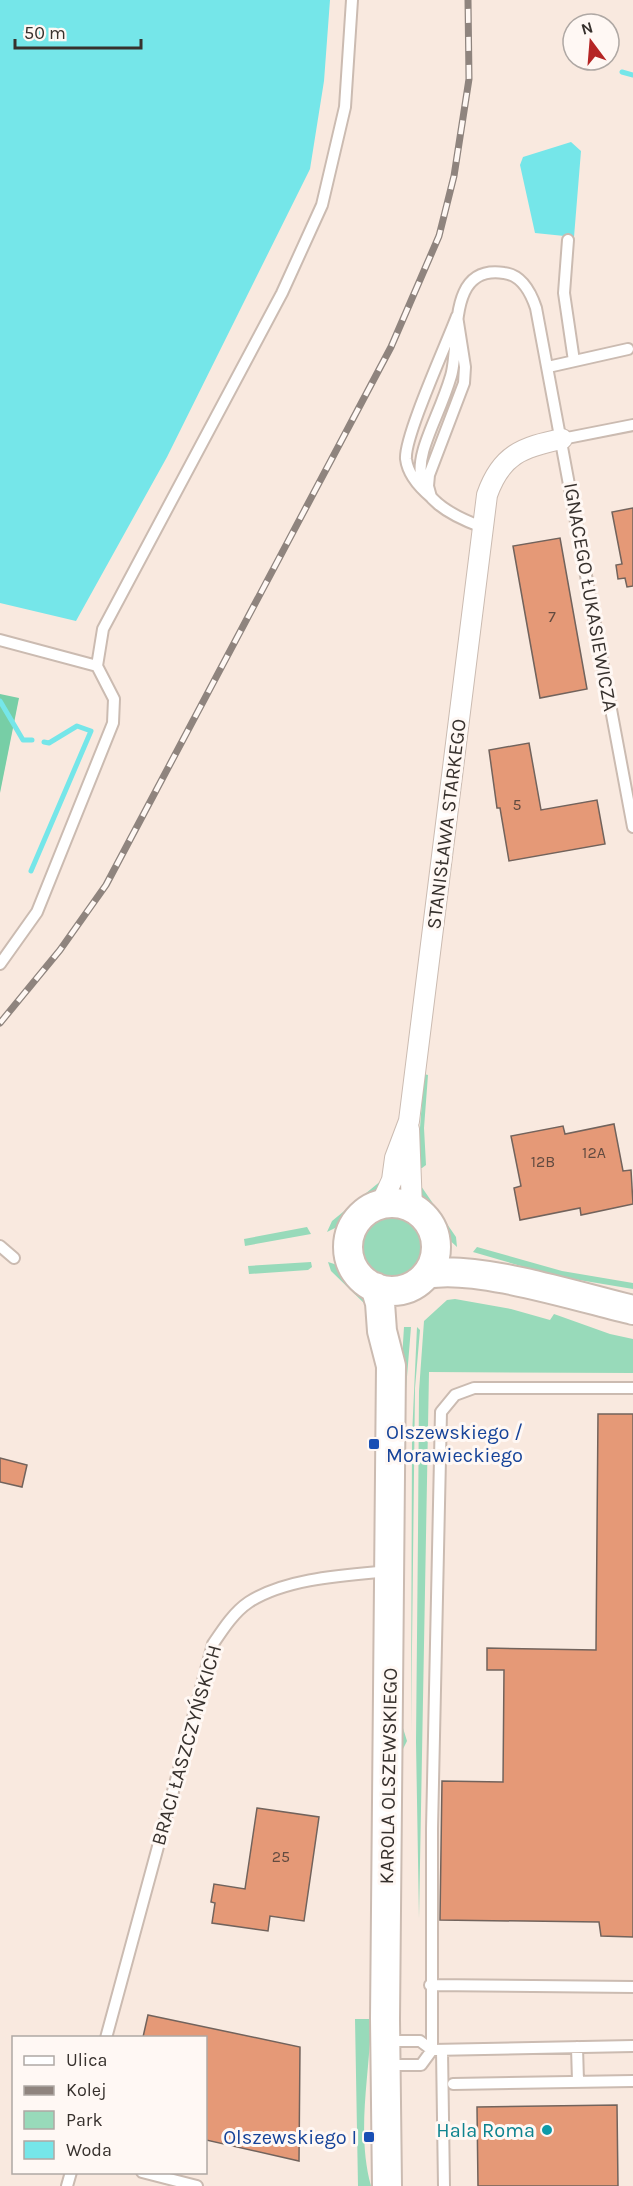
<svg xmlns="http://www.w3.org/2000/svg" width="633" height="2186" viewBox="0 0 633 2186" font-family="Karla,sans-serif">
<rect width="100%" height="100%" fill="#f9e9df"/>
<!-- green -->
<path fill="#98daba" d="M424,1074L428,1075L424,1128L426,1165L422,1168H417Z
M382,1180L378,1194L343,1224L327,1232L332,1221Z
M421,1186L456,1237L457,1247L444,1235L420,1200Z
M357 1246a35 35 0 1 1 70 0a35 35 0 1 1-70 0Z
M307,1227L311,1234L245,1246L244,1239Z
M477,1247L562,1271L633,1283V1289L555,1276L473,1252Z
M311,1262L312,1267L308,1270L249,1274L248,1266Z
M328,1262C350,1268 365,1286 368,1307L331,1271Z
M455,1299L511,1309L550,1320L554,1314L610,1334L633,1339V1373L429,1372L419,1918L416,1742L418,1532L419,1391L424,1321L447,1300Z
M404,1327H411L406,1389L403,1691V1728L407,1741L403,1749L399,1739L400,1391Z
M417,1327L420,1330L415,1388L411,1733L412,1436Z
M355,2019H371C370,2074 356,2132 371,2186H358Z"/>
<!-- forest -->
<path fill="#77cea6" d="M0,694L19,698L0,793Z"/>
<!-- water -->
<path fill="#75e6e9" d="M0,0H330L324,81L310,169L167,457L76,621L0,603Z
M571,142L581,151L574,237L535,233L520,165L523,157Z"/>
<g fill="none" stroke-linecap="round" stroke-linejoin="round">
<!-- stream -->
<path stroke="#75e6e9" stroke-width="5" d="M622,72L633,75
M0,701L23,740H32
M31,871L91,731L77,726L49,743L44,742"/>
</g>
<!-- building -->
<path fill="#e59977" stroke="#72635c" stroke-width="1.5" d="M633,508V586L627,587L625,578L618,579L616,565L622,564L612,512Z
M560,538L587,689L540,698L513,546Z
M529,743L541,810L597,800L605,844L509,861L500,808H497L489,750Z
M614,1124L623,1171L631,1170L633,1204L581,1215L580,1208L520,1220L514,1188L521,1186L511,1136L563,1126L565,1134Z
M598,1414H633V1937L601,1936L599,1922L440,1920L442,1781L503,1782L504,1670H487V1648L596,1650Z
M0,1458L27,1465L22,1487L0,1482Z
M257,1808L319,1817L304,1921L270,1916L268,1931L212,1923L215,1903L211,1902L214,1884L245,1889Z
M148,2015L300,2047L299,2161L206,2140V2037H143Z
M617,2105L618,2186H478L477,2107Z"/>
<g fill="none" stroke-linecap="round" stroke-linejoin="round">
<!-- lane casing -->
<g stroke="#cbbbb1" stroke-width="14">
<path id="lane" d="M568,240L564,293L574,361
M457,316L465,367L464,383L429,475L428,486L431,497C419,487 408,475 406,459C404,437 447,343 457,316Z
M548,367L628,349
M562,439L633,425
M482,527C381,490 430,447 451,376C461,343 445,264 504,273C522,275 531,293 536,308L633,827
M0,640L97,666L114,699L113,723L37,912L0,964
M97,666L103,629L282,293L322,205L345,107L352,0
M0,1246L14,1258
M430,1985L633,1987
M106,2038L213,1644C223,1629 234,1612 249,1602C286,1578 346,1575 389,1571
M386,2041H420L432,2050L633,2046
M577,2047L578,2081
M442,2050L444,2186
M386,2065H421L432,2050V1829L441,1412L455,1395L474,1388H633
M453,2084L633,2081
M142,2172L197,2186
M67,2186L71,2172"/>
</g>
<!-- street casing -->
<g stroke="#cbbbb1" stroke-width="22">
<path id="street" d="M409,1129L412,1208
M381,1204L392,1180L395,1158L409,1121L487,495C501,455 522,447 562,439"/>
</g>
<!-- secondary casing -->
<g stroke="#cbbbb1" stroke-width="32">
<path id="secondary" d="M348 1247a44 44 0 1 1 88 0a44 44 0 1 1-88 0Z
M427,1274C475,1264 582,1298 633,1310
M375,1287L380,1303L382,1331L391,1366L385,2019L387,2186"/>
</g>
<!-- lane -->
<use href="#lane" stroke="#fff" stroke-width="10"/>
<!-- street -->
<use href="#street" stroke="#fff" stroke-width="20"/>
<!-- secondary -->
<use href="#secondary" stroke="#fff" stroke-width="28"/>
<!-- rail casing -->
<g stroke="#8f847e" stroke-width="7">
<path id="rail" d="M0,1023L60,950L106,885L391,347L439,236L454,176L469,79L468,0"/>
</g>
<!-- rail -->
<use href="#rail" stroke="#fff8f4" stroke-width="4.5" stroke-dasharray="14" stroke-linecap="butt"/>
</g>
<!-- markers -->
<g fill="#1a4fb4" stroke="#fff8f4" stroke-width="2">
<rect x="368" y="1438" width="12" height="12" rx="3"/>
<rect x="363" y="2131" width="12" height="12" rx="3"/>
</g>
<circle fill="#0f9aa8" stroke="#fff8f4" stroke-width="2" cx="547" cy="2130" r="6"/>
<g text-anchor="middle" stroke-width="6" stroke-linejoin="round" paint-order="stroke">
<!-- number labels -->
<g font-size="16" fill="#624b40">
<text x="552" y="622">7</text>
<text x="517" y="810">5</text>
<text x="594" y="1158">12A</text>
<text x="543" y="1167">12B</text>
<text x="281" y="1862">25</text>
</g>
<!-- street labels -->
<g font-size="20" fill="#37312d" stroke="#fff8f4">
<text transform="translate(591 597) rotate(80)" y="7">IGNACEGO ŁUKASIEWICZA</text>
<text transform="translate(446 824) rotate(-83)" y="7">STANISŁAWA STARKEGO</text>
<text transform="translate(186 1745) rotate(-74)" y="7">BRACI ŁASZCZYŃSKICH</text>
<text transform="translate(388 1776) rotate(-89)" y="7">KAROLA OLSZEWSKIEGO</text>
</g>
<!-- transit labels -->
<g font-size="20" fill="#164399" stroke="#fff8f4" text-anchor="start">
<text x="386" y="1439">Olszewskiego /<tspan x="386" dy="23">Morawieckiego</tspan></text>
<text x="357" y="2144" text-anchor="end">Olszewskiego I</text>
</g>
<!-- culture labels -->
<g font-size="20" fill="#0d838f" stroke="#fff8f4" text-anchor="end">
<text x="535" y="2137">Hala Roma</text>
</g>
</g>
<!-- legend -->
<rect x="12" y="2036" width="195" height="138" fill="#fff8f4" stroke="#afa8a4" stroke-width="1.5"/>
<rect x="24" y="2056" width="30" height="9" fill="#ffffff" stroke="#afa8a4" stroke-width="1.5"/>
<text x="66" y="2066" font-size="18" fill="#37312d">Ulica</text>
<rect x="24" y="2086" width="30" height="9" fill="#8f847e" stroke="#afa8a4" stroke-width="1.5"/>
<text x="66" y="2096" font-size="18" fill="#37312d">Kolej</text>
<rect x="24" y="2111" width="30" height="18" fill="#98daba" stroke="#afa8a4" stroke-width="1.5"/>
<text x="66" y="2126" font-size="18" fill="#37312d">Park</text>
<rect x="24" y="2141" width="30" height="18" fill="#75e6e9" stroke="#afa8a4" stroke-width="1.5"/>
<text x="66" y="2156" font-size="18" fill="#37312d">Woda</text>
<!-- north arrow -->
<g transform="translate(591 42) rotate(344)"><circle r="28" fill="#fff8f4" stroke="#afa8a4" stroke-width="1.5"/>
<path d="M0-4.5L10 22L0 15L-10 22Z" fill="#b52524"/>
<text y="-9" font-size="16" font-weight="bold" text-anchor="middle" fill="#37312d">N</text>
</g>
<!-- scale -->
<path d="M15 39v9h126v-9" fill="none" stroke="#37312d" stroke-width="3"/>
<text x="24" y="39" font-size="18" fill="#37312d" stroke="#fff8f4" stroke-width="4.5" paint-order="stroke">50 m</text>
</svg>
